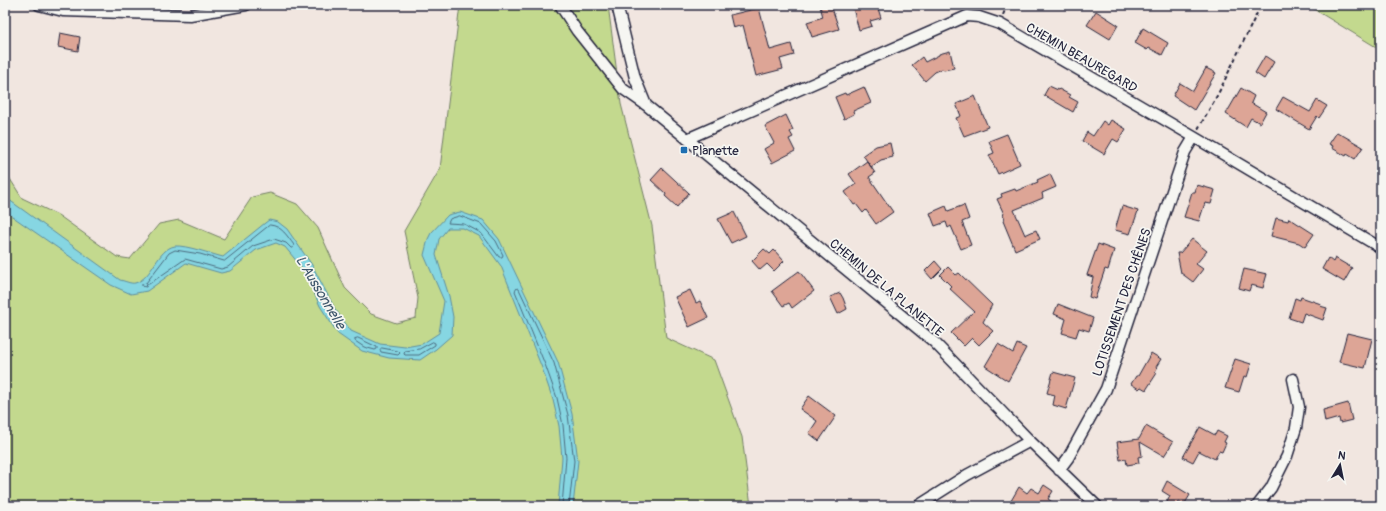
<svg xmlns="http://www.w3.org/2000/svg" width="1386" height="511" viewBox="0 0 1386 511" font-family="Pangolin,sans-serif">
<rect width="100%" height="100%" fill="#f1e6e0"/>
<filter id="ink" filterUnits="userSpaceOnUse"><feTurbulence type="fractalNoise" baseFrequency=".025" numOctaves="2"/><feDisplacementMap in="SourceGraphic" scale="8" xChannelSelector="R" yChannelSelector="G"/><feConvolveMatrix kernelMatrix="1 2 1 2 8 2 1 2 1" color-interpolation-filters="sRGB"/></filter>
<g filter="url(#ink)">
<!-- green -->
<path fill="#c3d98e" stroke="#727e64" d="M460,5H608L621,104L652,226L666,338L714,360L742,437L751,506H5V171L22,198L58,215L117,257L130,259L159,224L179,220L224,239L252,197L270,193L297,204L318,228L345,288L371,314L396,323L416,318L418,298L404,231L440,169Z
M1307,5H1381V50Z"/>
<!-- water -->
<path fill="#86d6e2" stroke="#5e8e9f" d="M5,197L120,280C125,281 131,284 135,283C153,278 157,249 175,246C186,245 211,254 223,257L265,223L269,220L278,222L287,229L312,265L335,309L351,331L380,344L405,347L422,344L439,333L444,301L424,255L428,239L431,233L448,215L460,212L483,220L499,239L558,362L572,414L578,461L573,506H558L562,458L559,426L553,400L542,368L501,266L479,236L463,228H448L439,239L436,255L449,296L453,317L452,335L436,349L420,360L389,358L362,351L338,334L320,306L303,269L285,247L276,243L256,250L230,271L221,273L186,263L147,291L131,294L111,285L6,212Z"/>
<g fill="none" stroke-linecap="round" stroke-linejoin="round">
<!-- shore -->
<path stroke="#4a6a7e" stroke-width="1" d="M460,216L481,224L496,241L503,255L502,257H499L481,233L464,224L448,223L450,219Z
M270,225C282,226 287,236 294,245L293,248H291L286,243L274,239L253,246L228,267L221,269L185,259L149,284H147L146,287L142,286V284L146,283L169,253L175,250L200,254L224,261Z
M358,338L377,347V349L375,350L364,347L355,341V339Z
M433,342L435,343V345L419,355H405L404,354L405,351L419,349Z
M382,348L398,351L400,353L398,355L381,352L380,350Z
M562,506L566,458L563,425L557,398L546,367L515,291L517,288L519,289L554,363L568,415L574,461L569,506"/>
</g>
<!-- building -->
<path fill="#dda596" stroke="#22223b" d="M825,5H831L839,29L812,37L807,22L823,17L820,6Z
M852,5H877L881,18L870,21L872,26L859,30Z
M759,8L770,50L791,44L794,55L780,59L783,69L756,76L743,25L733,28L730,15Z
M1096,11L1118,25L1110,39L1087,25Z
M1143,28L1168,43L1162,55L1149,48L1147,50L1135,43Z
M60,33L80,37L78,51L58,47Z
M950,51L954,68L944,70L942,69L935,72L925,81L912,65L922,57L925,62L939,55V54Z
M1265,56L1274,62L1264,79L1255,73Z
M1206,68L1216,73L1194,110L1173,96L1180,83L1193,91Z
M1049,86L1058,90L1059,89L1070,95L1069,97L1078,102L1073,112L1044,95Z
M864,87L871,103L853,111L854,114L844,119L835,97L845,93L846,95Z
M1241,88L1254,96L1251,103L1266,112L1260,123L1251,118L1246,127L1226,114Z
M975,96L988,127L964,136L956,118L961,116L956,104Z
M1283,97L1310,112L1317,100L1327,106L1319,118L1317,116L1309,129L1276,109Z
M786,115L793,130L790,132L793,137L789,139L795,151L772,163L764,149L774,143L765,126Z
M1111,120L1126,129L1118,142L1113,139L1104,154L1082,141L1087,132L1093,136L1103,121L1108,125Z
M1337,132L1363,147L1355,159L1347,154L1346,156L1332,148L1333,146L1329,144Z
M1007,134L1020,164L998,174L989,155L994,153L989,141Z
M890,143L893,157L881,160L871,167L863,155L876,146Z
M867,161L875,173L869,177L893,212L876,224L866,210L863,213L856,204L854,205L845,192L856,184L849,174Z
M662,168L689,193L677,207L665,196L666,194L651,180Z
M1050,174L1056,187L1042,193L1043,198L1014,210L1025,235L1036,230L1040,239L1015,250L1003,221L1005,220L1003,215L1004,214L997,199L1002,197L1001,194L1015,189L1016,191L1038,182L1037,180Z
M1197,185L1215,190L1211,204L1205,203L1199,221L1184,217L1192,192H1195Z
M964,205L969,219L962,222L971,245L961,249L951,226L948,228L946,222L935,226L930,213L946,206L948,211Z
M1122,206L1138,211L1130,234L1115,230Z
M734,212L746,236L731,243L718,219Z
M1276,218L1288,221L1289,218L1314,234L1305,247L1299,243L1271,236Z
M1192,239L1207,251L1196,264L1203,269L1193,282L1181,273L1177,253H1180Z
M1098,244L1114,250L1108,270L1105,269L1095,299L1089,297L1093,277L1087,275Z
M764,249L770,254L774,250L784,261L774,271L767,264L760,270L752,261Z
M1328,258L1333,262L1335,258L1352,268L1344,282L1322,269Z
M935,261L942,269L932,279L925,271Z
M948,267L956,275L959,273L992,305L983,322L993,331L979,345L972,338L964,346L951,333L974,311L949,288L951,286L940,275Z
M1244,269L1267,274L1263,288L1251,285L1249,291L1239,288Z
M799,271L814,291L792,308L789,303L783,306L772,291Z
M690,290L696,303L700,301L708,318L689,327L675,297Z
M840,293L843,298L847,309L838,314L830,297Z
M1301,297L1321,304L1320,306L1327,308L1323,320L1304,313L1301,322L1289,318L1295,298L1300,300Z
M1058,304L1093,318L1089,331L1079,328L1076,337L1062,333L1066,319L1054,314Z
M1347,333L1372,339L1365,368L1339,362Z
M998,344L1013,353L1017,344L1026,348L1008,381L985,366Z
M1151,353L1161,359L1156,367L1157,368L1155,372L1157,373L1146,390L1141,387L1139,389L1131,384L1136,376H1138Z
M1235,359L1251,364L1247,377L1244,376L1239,392L1225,388Z
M1053,372L1075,378L1066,409L1053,405L1055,395L1047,393Z
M809,396L836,416L819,441L809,433L817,421L800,409Z
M1348,403L1352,420L1340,423L1339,418L1325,422L1323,410Z
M1146,426L1173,442L1164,456L1140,442L1142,456L1138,457L1139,463L1127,465L1126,459L1120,460L1117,442L1139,439Z
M1200,427L1215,435L1217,431L1227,436L1224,442L1226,443L1222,452L1219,451L1215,459L1199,451L1193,462L1183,457Z
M1167,481L1190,495L1184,505L1179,502L1176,506H1165L1170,496L1162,491Z
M1044,485L1053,491L1048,499L1058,506H1008L1019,487L1027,493L1031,488L1039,493Z"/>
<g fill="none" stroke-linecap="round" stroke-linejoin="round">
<!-- street casing -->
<g stroke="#22223b" stroke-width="13">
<path id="street" d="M39,5L63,11L190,15L246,5
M560,5L577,31L623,89L646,105L934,342L1030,441L1097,506
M617,5L635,78L646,105
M687,139L967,16L979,17L1000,24L1194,137L1381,248
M1059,470L1068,458L1106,389L1185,152L1194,137
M918,506L967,475L1030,441
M1257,506L1271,488L1287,456L1296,428L1299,407L1293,379"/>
</g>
<!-- path -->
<path stroke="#22223b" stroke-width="2" stroke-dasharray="4 3" stroke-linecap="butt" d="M1003,15L1007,5
M1198,129L1218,94L1261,5"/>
<!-- street -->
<use href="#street" stroke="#f6f6f2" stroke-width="10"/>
</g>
</g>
<!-- markers -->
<rect fill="#1f6fb2" stroke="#f6f6f2" stroke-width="1.5" x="680" y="146" width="8" height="8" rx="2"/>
<g text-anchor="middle" stroke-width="3.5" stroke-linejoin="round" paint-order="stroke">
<!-- street labels -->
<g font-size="13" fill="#22223b" stroke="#f6f6f2">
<text transform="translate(1082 57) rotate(30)" y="5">CHEMIN BEAUREGARD</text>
<text transform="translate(887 287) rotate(40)" y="5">CHEMIN DE LA PLANETTE</text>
<text transform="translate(1121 302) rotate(-71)" y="5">LOTISSEMENT DES CHÊNES</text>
</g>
<!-- poi labels -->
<g font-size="13" fill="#22223b" stroke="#f6f6f2" text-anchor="start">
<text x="692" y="155">Planette</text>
</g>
<!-- water labels -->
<g font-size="14" font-style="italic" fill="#40586d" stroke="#f6f6f2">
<text transform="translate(321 292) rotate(59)" y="5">L'Aussonnelle</text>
</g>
</g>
<!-- margin -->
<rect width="1386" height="511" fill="none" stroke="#f6f6f2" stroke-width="20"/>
<rect x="10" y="10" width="1366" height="491" fill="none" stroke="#22223b" stroke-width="1.5" filter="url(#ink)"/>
<!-- north arrow -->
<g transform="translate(1340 465) rotate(10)" stroke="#f6f6f2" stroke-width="3" paint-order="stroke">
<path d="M0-3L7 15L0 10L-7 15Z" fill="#22223b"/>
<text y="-6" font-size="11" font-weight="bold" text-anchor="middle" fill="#22223b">N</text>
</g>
</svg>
